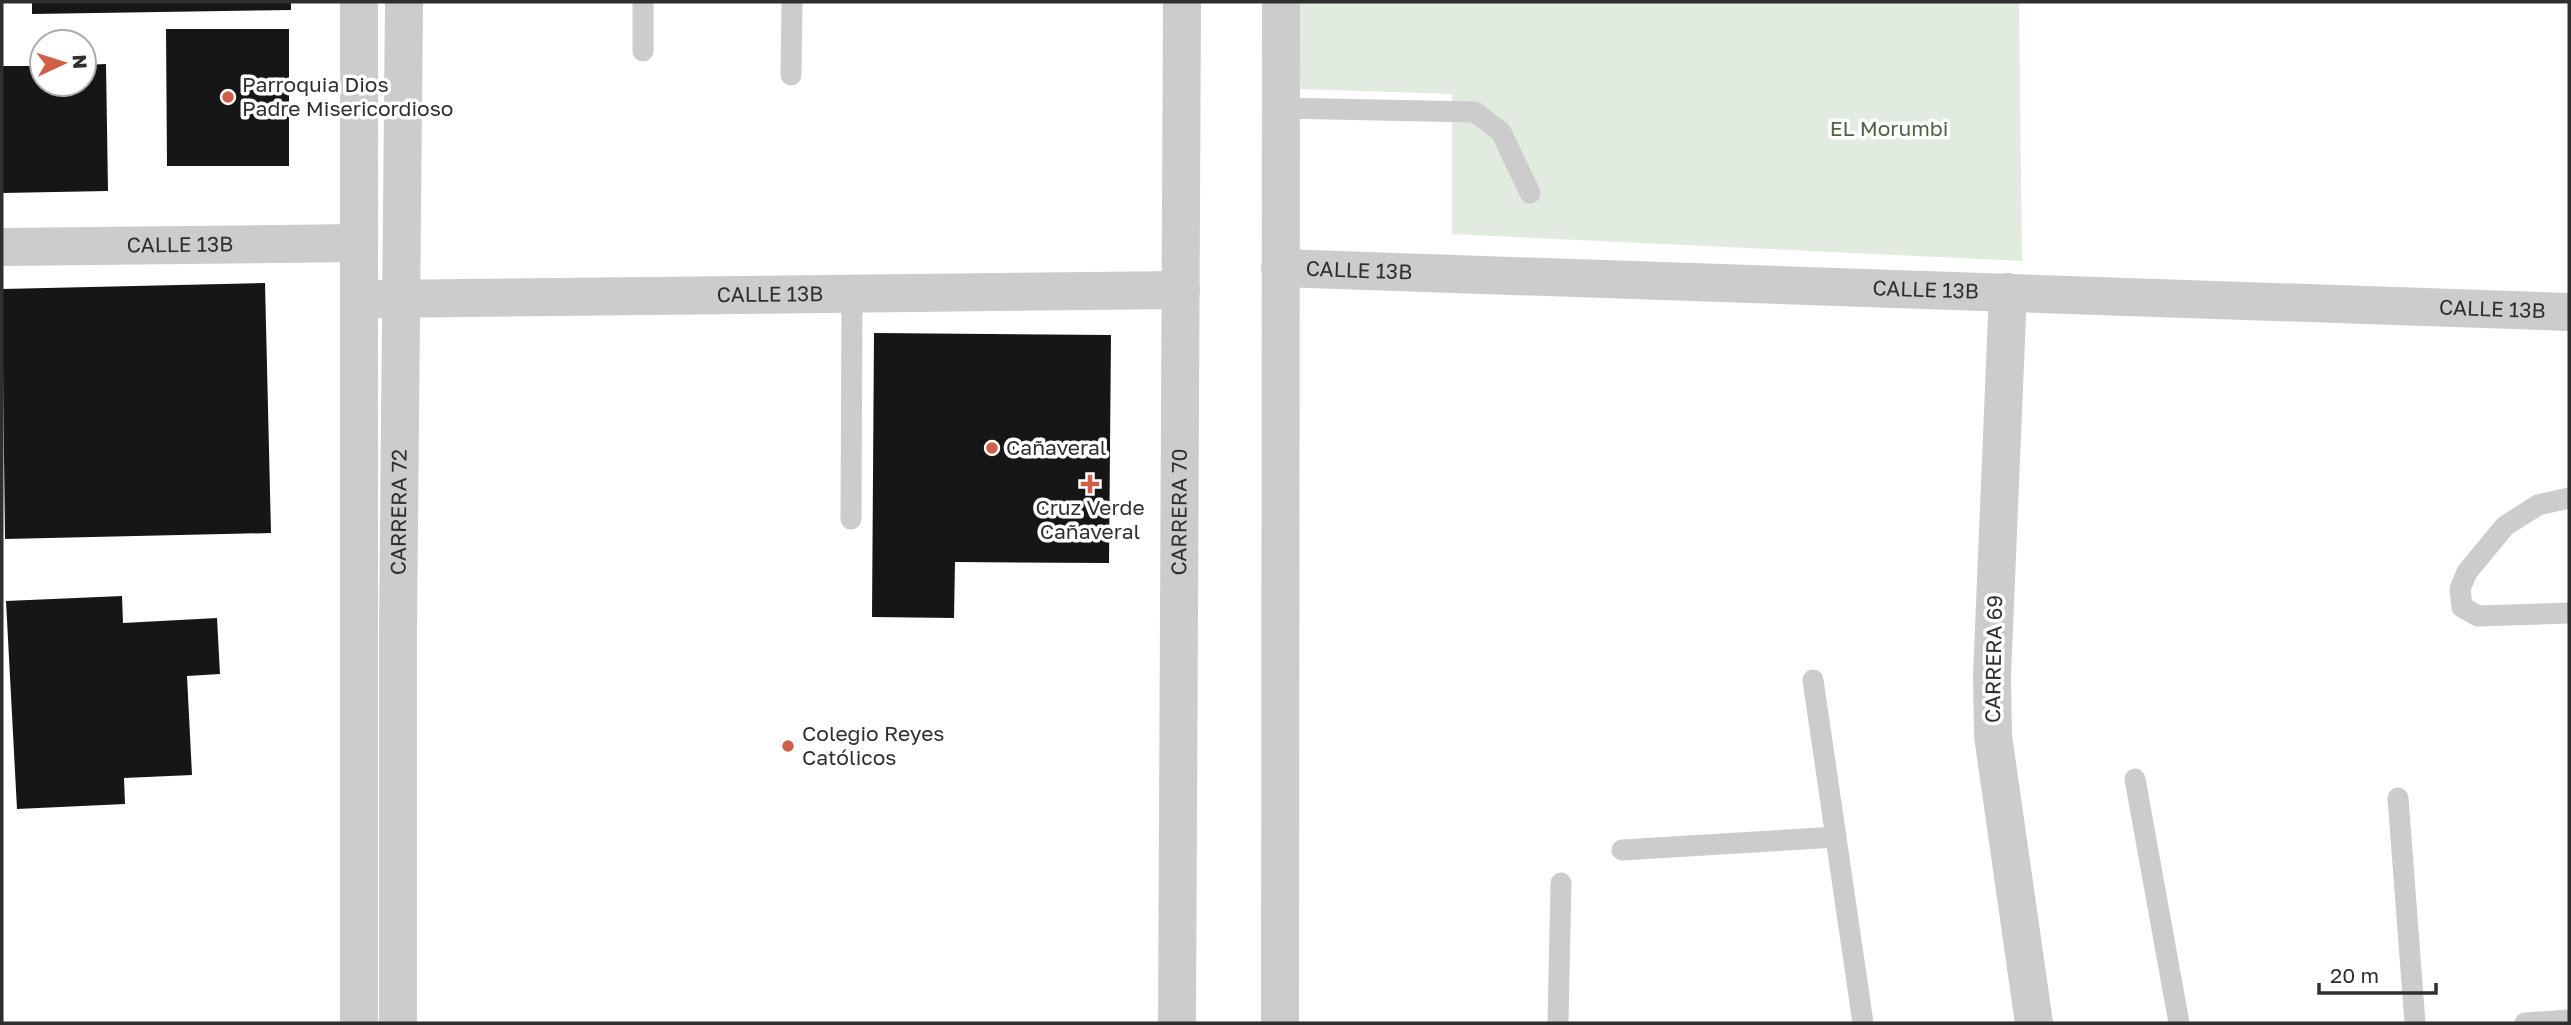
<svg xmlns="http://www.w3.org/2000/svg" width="2571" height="1025" viewBox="0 0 2571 1025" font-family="'Golos Text',sans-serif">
<rect width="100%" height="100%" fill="#fff"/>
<!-- green -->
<path fill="#e2ebdf" d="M1299,2H2019L2022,261L1452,234V94L1300,89Z"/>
<!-- building -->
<path fill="#161616" d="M32,2H291V10L32,14Z
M166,29H289V166H167Z
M106,64L108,191L2,193V66H42V84H84V65Z
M265,283L271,533L5,539L2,289Z
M874,333L1111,335L1109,563L955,562L954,618L872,617Z
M122,596L123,623L217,618L220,674L187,676L192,775L124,778L125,804L17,809L6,601Z"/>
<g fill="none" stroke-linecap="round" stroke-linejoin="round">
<!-- service -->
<path stroke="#ccc" stroke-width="21" d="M643,2V51
M791,75L792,2
M1280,108L1475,112L1501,132L1530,193
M2569,498L2538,505L2505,526L2467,572L2460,589L2462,607L2478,616L2569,613
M851,519L852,293
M1813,680L1863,1023
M2135,779L2179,1023
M2398,798L2415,1023
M1622,850L1836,837
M1558,1023L1561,883
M2525,1023L2569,1020"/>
<!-- minor -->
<g stroke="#ccc" stroke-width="38">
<path id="s1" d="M2,247L358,243"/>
<path id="s2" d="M1280,268L2569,312"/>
<path d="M2008,292L1992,676L1993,736L2034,1023"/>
<path id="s3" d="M374,299L1181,290"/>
<path d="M359,1023V2"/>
<path id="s4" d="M398,1023V631L404,2"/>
</g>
<!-- tertiary -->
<g stroke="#ccc" stroke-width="38">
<path id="s5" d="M1177,1023L1182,2"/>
<path d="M1280,1023L1281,2"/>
</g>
</g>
<!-- markers -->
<g fill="#cf5f48" stroke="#fff" stroke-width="2.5">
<circle cx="228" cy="97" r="7"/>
<circle cx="992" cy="448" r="7"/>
<path d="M1086.5 473.5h7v7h7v7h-7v7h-7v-7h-7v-7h7z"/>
<circle cx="788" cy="746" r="7"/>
</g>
<g text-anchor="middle" stroke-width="7" stroke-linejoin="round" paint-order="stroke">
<!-- poi labels -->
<g font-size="21" fill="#2f2f2f" stroke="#fff" text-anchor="start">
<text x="242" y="92">Parroquia Dios<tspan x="242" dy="24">Padre Misericordioso</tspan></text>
<text x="1006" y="455">Cañaveral</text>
<text x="1090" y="515" text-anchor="middle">Cruz Verde<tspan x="1090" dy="24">Cañaveral</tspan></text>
<text x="802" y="741">Colegio Reyes<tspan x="802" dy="24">Católicos</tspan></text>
</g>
<!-- park labels -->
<g font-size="21" fill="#4a6642" stroke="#fff">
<text x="1889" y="136">EL Morumbi</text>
</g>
<!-- street labels -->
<g font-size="21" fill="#2f2f2f" stroke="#fff">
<text dy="7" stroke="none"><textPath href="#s1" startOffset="178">CALLE 13B</textPath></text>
<text dy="7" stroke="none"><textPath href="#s2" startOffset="79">CALLE 13B</textPath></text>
<text dy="7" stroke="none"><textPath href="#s2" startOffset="646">CALLE 13B</textPath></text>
<text dy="7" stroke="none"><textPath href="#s3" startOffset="396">CALLE 13B</textPath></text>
<text dy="7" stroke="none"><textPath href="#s2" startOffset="1213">CALLE 13B</textPath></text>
<text dy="7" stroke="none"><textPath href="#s4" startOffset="511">CARRERA 72</textPath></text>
<text dy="7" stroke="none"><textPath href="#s5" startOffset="511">CARRERA 70</textPath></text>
<text transform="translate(1994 659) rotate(-89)" y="7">CARRERA 69</text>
</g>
</g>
<!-- border -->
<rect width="2571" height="1025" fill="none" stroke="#2f2f2f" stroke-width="7"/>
<!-- north arrow -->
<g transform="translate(63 63) rotate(86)"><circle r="33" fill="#ffffff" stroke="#acacac" stroke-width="2"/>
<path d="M0-5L12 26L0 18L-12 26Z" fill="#cf5f48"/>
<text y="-10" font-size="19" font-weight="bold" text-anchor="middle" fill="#2f2f2f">N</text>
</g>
<!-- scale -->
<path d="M2319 983v10h117v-10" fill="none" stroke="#2f2f2f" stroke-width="3.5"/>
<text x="2330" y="983" font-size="21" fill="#2f2f2f" stroke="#ffffff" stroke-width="5" paint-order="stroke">20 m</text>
</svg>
